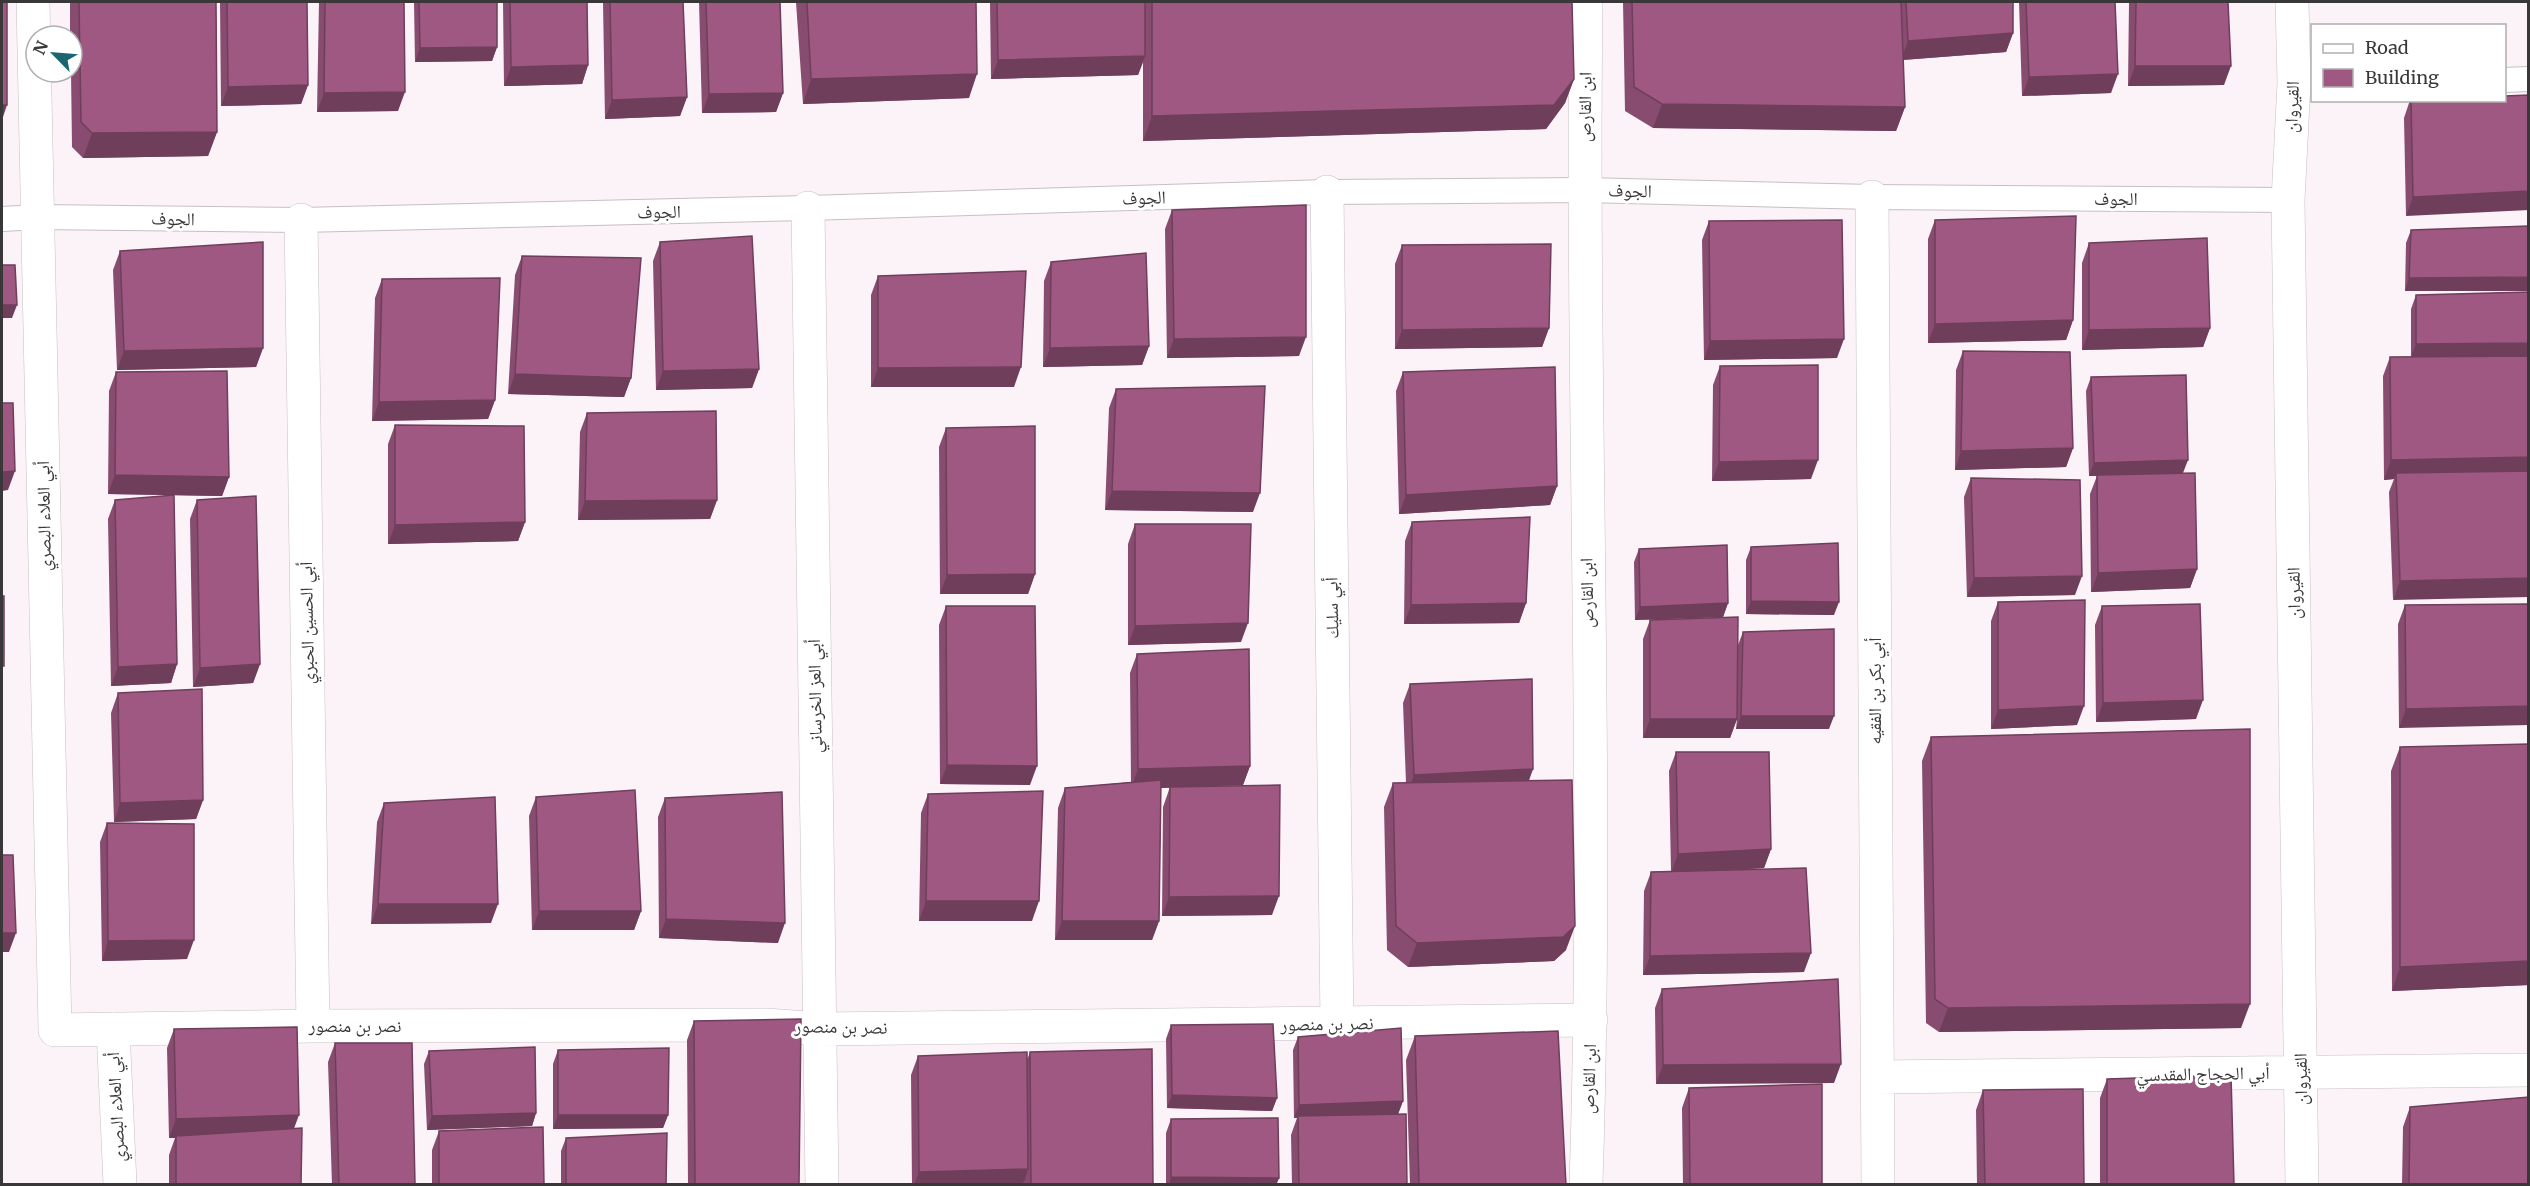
<svg xmlns="http://www.w3.org/2000/svg" width="2530" height="1186" viewBox="0 0 2530 1186" font-family="Merriweather,'Noto Naskh Arabic',serif">
<rect width="100%" height="100%" fill="#fbf3f7"/>
<g fill="none" stroke-linecap="round" stroke-linejoin="round">
<!-- service casing -->
<g stroke="#c7bfc3" stroke-width="26">
<path id="service" d="M2504,80L2528,79
M2,219L38,217L301,220L808,208L1327,192L1583,190L1872,197L2288,200"/>
</g>
<!-- minor casing -->
<g stroke="#c7bfc3" stroke-width="34">
<path id="minor" d="M33,2L55,1030L313,1026L766,1025L820,1029L1591,1020
M2292,2L2294,83L2288,200L2302,1184
M1327,192L1337,1024
M1872,197L1878,1184
M808,208L822,1184
M301,220L313,1026
M113,1029L120,1184
M1877,1077L2528,1070
M1586,1184C1599,790 1581,396 1586,2"/>
</g>
<!-- service -->
<use href="#service" stroke="#fff" stroke-width="24"/>
<!-- minor -->
<use href="#minor" stroke="#fff" stroke-width="33"/>
</g>
<!-- wall -->
<path fill="#884c70" d="M70,2H216L217,132L208,156L83,158L72,147L71,72H72V36H70Z
M220,2H307L308,85L301,104L221,106Z
M319,2H404L398,111L317,112Z
M414,2H497V47L492,61L415,62Z
M503,2H587L588,65L582,84L504,86Z
M603,2H683L687,97L680,116L605,119Z
M699,2H780L783,93L776,112L702,113Z
M796,2H976L969,98L803,104Z
M990,2H1572L1574,79L1565,103L1546,129L1143,141V62L1138,75L991,79Z
M1623,2H2013V33L2006,52L1903,60L1905,107L1896,131L1653,128L1625,111Z
M2019,2H2115L2111,93L2022,96Z
M2129,2H2228L2224,85L2128,86Z
M2410,100H2505L2406,216L2404,118Z
M1172,210L1299,356L1167,358L1165,229Z
M1935,220L2073,320L2066,340L1928,343V239Z
M1709,221L1837,358L1704,360L1702,240Z
M2529,226L2405,291L2406,243L2411,230Z
M660,242L759,369L752,388L656,390L653,261Z
M2089,243L2210,328L2203,347L2082,350V263Z
M1402,245L1549,328L1542,347L1395,349V264Z
M120,251L263,348L256,367L117,370L113,270Z
M522,256L631,378L624,397L508,394L515,275Z
M1051,262L1149,346L1142,365L1043,367L1044,281Z
M878,276L1014,387H871V295Z
M382,279L495,400L488,419L372,421L375,298Z
M2529,292L2393,600L2389,492L2394,479L2384,480L2383,376L2390,357H2411V309L2416,295Z
M1963,351L2073,448L2066,467L1955,470L1956,370Z
M1720,366L1811,479L1712,481L1713,385Z
M116,372L229,477L222,496L108,494L109,391Z
M1403,372L1557,486L1550,505L1399,514L1396,391Z
M2091,377L2183,473L2197,569L2190,588L2091,592L2090,494L2097,476H2089L2086,391Z
M1116,389L1253,512L1105,510L1109,408Z
M587,413L717,500L710,519L578,520L580,432Z
M395,425L525,522L518,541L388,544V444Z
M946,428L1035,574L1028,594H940L939,447Z
M1971,478L2075,595L1967,597L1964,497Z
M115,500L177,664L171,683L111,686L108,519Z
M197,500L260,664L253,683L193,687L190,519Z
M1412,522L1526,603L1519,623L1404,624L1405,541Z
M1135,524L1241,642L1128,645V544Z
M1751,547L1834,615L1746,614V560Z
M1639,549L1728,603L1723,617L1635,620L1634,562Z
M1998,602L2077,725L1991,729V621Z
M2529,604L2399,728L2398,624L2405,605Z
M946,606L1030,785L940,784L939,625Z
M2102,606L2196,719L2096,722L2095,625Z
M1650,620L1737,710L1738,645L1743,632L1829,729H1736L1737,719L1730,738H1643V639Z
M1137,654L1250,766L1243,785L1161,788L1159,921L1152,940H1055L1058,808L1065,788L1131,782L1130,673Z
M1410,684L1533,769L1528,781L1566,950L1554,961L1408,967L1387,950L1384,807L1393,783H1406L1403,703Z
M118,693L203,800L196,819L114,822L111,713Z
M1931,737L2241,1028L1939,1032L1926,1023L1922,761Z
M2529,744V985L2392,991L2391,771L2400,747Z
M1676,752L1771,849L1764,868L1734,870L1804,972L1643,975L1644,891L1651,872L1671,871L1669,771Z
M1170,787L1272,915L1162,916L1163,807Z
M928,794L1032,921H919L921,813Z
M536,797L641,911L634,930H532L529,816Z
M665,798L778,943L659,938L658,817Z
M384,803L491,923L371,924L377,822Z
M107,823L187,959L102,961L100,842Z
M1662,989L1834,1083L1656,1084L1655,1008Z
M694,1021L799,1185H688L687,1040Z
M1171,1025L1277,1098L1272,1111L1167,1108L1166,1039Z
M174,1029L294,1129L301,1185H169V1155L175,1138H169L167,1048Z
M1415,1036L1566,1185H1410L1406,1060Z
M1298,1037L1403,1101L1398,1114L1407,1185H1292L1291,1135L1297,1118H1294L1293,1050Z
M335,1043L415,1185H332L328,1062Z
M558,1050L668,1115L663,1128L553,1129V1064Z
M429,1051L536,1113L532,1126L427,1130L424,1064Z
M1030,1052L1153,1185H1024V1181L1023,1185H912L911,1075L918,1056L1027,1060Z
M2107,1079L2234,1185H2100V1098Z
M1689,1088L1822,1185H1683L1682,1108Z
M1983,1090L2084,1185H1977L1976,1110Z
M2529,1093V1185H2402L2403,1127L2410,1107L2527,1097Z
M1171,1119L1279,1178L1276,1185H1166V1133Z
M439,1131L544,1185H432V1150Z
M566,1138L666,1185H561V1151Z"/>
<!-- shaded-wall -->
<path fill="#6f3e5b" d="M2013,33L2006,52L1901,60L1908,41Z
M497,47L492,61L415,62L420,48Z
M1145,56L1138,75L991,79L998,60Z
M588,65L582,84L504,86L511,67Z
M2135,66H2231L2224,85L2128,86Z
M977,74L969,98L803,104L811,79Z
M2118,74L2111,93L2022,96L2029,77Z
M1574,79L1565,103L1546,129L1143,141L1152,116Z
M308,85L301,104L221,106L228,87Z
M405,92L398,111L317,112L324,93Z
M783,93L776,112L702,113L709,94Z
M687,97L680,116L605,119L612,100Z
M1662,104L1905,107L1896,131L1653,128Z
M2,105H7L2,120Z
M217,132L208,156L83,158L92,133Z
M2529,191V210L2406,216L2413,197Z
M2529,277V291H2405L2409,278Z
M2,305H17L12,318H2Z
M2073,320L2066,340L1928,343L1935,324Z
M1549,328L1542,347L1395,349L1402,330Z
M2210,328L2203,347L2082,350L2089,330Z
M1306,337L1299,356L1167,358L1174,339Z
M1844,339L1837,358L1704,360L1710,341Z
M2529,343V357H2411L2416,344Z
M1149,346L1142,365L1043,367L1050,348Z
M263,348L256,367L117,370L124,351Z
M1021,367L1014,387H871L878,368Z
M759,369L752,388L656,390L663,371Z
M515,374L631,378L624,397L508,394Z
M495,400L488,419L372,421L379,402Z
M2073,448L2066,467L1955,470L1961,451Z
M2529,457V476L2396,473L2394,479L2384,480L2391,460Z
M1818,460L1811,479L1712,481L1719,462Z
M2188,460L2183,473L2089,476L2094,463Z
M15,471L8,490L2,491V472Z
M115,475L229,477L222,496L108,494Z
M1557,486L1550,505L1399,514L1406,495Z
M1112,491L1260,493L1253,512L1105,510Z
M717,500L710,519L578,520L585,501Z
M525,522L518,541L388,544L395,525Z
M2197,569L2190,588L2091,592L2098,573Z
M1035,574L1028,594H940L947,575Z
M2082,576L2075,595L1967,597L1974,578Z
M2529,578V597L2393,600L2400,581Z
M1751,601L1839,602L1834,615L1746,614Z
M1526,603L1519,623L1404,624L1411,605Z
M1728,603L1723,617L1635,620L1640,607Z
M1248,623L1241,642L1128,645L1135,626Z
M177,664L171,683L111,686L118,667Z
M260,664L253,683L193,687L200,668Z
M2203,700L2196,719L2096,722L2103,703Z
M2084,706L2077,725L1991,729L1998,710Z
M2529,706V725L2399,728L2406,709Z
M1741,716H1834L1829,729H1736Z
M1650,719H1737L1730,738H1643Z
M947,765L1037,766L1030,785L940,784Z
M1250,766L1243,785L1131,789L1138,769Z
M1533,769L1526,789L1407,794L1414,775Z
M203,800L196,819L114,822L120,803Z
M1771,849L1764,868L1671,873L1678,854Z
M1279,896L1272,915L1162,916L1169,897Z
M926,901H1039L1032,921H919Z
M378,904H498L491,923L371,924Z
M539,911H641L634,930H532Z
M666,919L785,923L778,943L659,938Z
M1062,921H1159L1152,940H1055Z
M1575,926L1566,950L1554,961L1408,967L1417,943Z
M2,933H16L9,952H2Z
M194,940L187,959L102,961L108,941Z
M1811,953L1804,972L1643,975L1650,956Z
M2529,961V985L2392,991L2400,967Z
M2250,1004L2241,1028L1939,1032L1948,1008Z
M1841,1064L1834,1083L1656,1084L1663,1065Z
M1172,1095L1277,1098L1272,1111L1167,1108Z
M1403,1101L1398,1114L1298,1116L1297,1118H1294L1299,1105Z
M536,1113L532,1126L427,1130L432,1116Z
M299,1115L292,1134L176,1136L175,1138H169L176,1119Z
M558,1115H668L663,1128L553,1129Z
M1028,1169L1023,1185H914L919,1172Z
M1171,1177L1279,1178L1276,1185H1169Z"/>
<!-- building -->
<path fill="#9e5882" stroke="#6f3e5b" stroke-width="1.5" d="M2,2H7V105H2Z
M79,2H216L217,132L92,133L81,122Z
M227,2H307L308,85L228,87Z
M325,2H404L405,92L324,93Z
M419,2H497V47L420,48Z
M510,2H587L588,65L511,67Z
M610,2H683L687,97L612,100Z
M706,2H780L783,93L709,94Z
M807,2H976L977,74L811,79Z
M997,2H1145V56L998,60Z
M1152,2H1572L1574,79L1554,105L1152,116Z
M1632,2H1901L1905,107L1662,104L1634,87Z
M1906,2H2013V33L1908,41Z
M2026,2H2115L2118,74L2029,77Z
M2136,2H2228L2231,66H2135Z
M2529,95V191L2413,197L2411,100H2505V96Z
M1306,205V337L1174,339L1172,210Z
M2076,216L2073,320L1935,324V220Z
M1842,220L1844,339L1710,341L1709,221Z
M2529,226V277L2409,278L2411,230Z
M752,236L759,369L663,371L660,242Z
M2207,238L2210,328L2089,330V243Z
M263,242V348L124,351L120,251Z
M1551,244L1549,328L1402,330V245Z
M1146,253L1149,346L1050,348L1051,262Z
M522,256L641,258L631,378L515,374Z
M2,265H15L17,305H2Z
M1026,271L1021,367L878,368V276Z
M500,278L495,400L379,402L382,279Z
M2529,292V343L2416,344V295Z
M1963,351L2070,352L2073,448L1961,451Z
M2529,356V457L2391,460L2390,357Z
M1818,365V460L1719,462L1720,366Z
M1555,367L1557,486L1406,495L1403,372Z
M227,371L229,477L115,475L116,372Z
M2186,375L2188,460L2094,463L2091,377Z
M1265,386L1260,493L1112,491L1116,389Z
M2,403H13L15,471L2,472Z
M716,411L717,500L585,501L587,413Z
M395,425L524,426L525,522L395,525Z
M1035,426V574L947,575L946,428Z
M2529,471V578L2400,581L2396,473Z
M2195,473L2197,569L2098,573L2097,475Z
M1971,478L2080,480L2082,576L1974,578Z
M174,495L177,664L118,667L115,500Z
M256,496L260,664L200,668L197,500Z
M1530,517L1526,603L1411,605L1412,522Z
M1135,524H1251L1248,623L1135,626Z
M1838,543L1839,602L1751,601V547Z
M1727,545L1728,603L1640,607L1639,549Z
M2,596H4V666H2Z
M2085,600L2084,706L1998,710V602Z
M2200,604L2203,700L2103,703L2102,606Z
M2529,604V706L2406,709L2405,605Z
M946,606H1035L1037,766L947,765Z
M1738,617L1737,719H1650V620Z
M1834,629V716H1741L1743,632Z
M1249,649L1250,766L1138,769L1137,654Z
M1532,679L1533,769L1414,775L1410,684Z
M202,689L203,800L120,803L118,693Z
M2250,729V1004L1948,1008L1935,999L1931,737Z
M2529,744V961L2400,967V747Z
M1676,752H1769L1771,849L1678,854Z
M1161,780L1159,921H1062L1065,788Z
M1572,780L1575,926L1563,937L1417,943L1396,926L1393,783Z
M1280,785L1279,896L1169,897L1170,787Z
M635,790L641,911H539L536,797Z
M1043,791L1039,901H926L928,794Z
M782,792L785,923L666,919L665,798Z
M495,797L498,904H378L384,803Z
M107,823L194,824V940L108,941Z
M2,855H13L16,933H2Z
M1806,868L1811,953L1650,956L1651,872Z
M1838,979L1841,1064L1663,1065L1662,989Z
M801,1019L799,1185H695L694,1021Z
M1273,1024L1277,1098L1172,1095L1171,1025Z
M297,1027L299,1115L176,1119L174,1029Z
M1401,1028L1403,1101L1299,1105L1298,1037Z
M1558,1031L1566,1185H1419L1415,1036Z
M335,1043H412L415,1185H339Z
M535,1047L536,1113L432,1116L429,1051Z
M669,1048L668,1115H558V1050Z
M1152,1049L1153,1185H1031L1030,1052Z
M1027,1052L1028,1169L919,1172L918,1056Z
M2231,1075L2234,1185H2107V1079Z
M1822,1084V1185H1690L1689,1088Z
M2083,1089L2084,1185H1985L1983,1090Z
M2529,1097V1185H2409L2410,1107Z
M1406,1114L1407,1185H1299L1298,1116Z
M1278,1118L1279,1178L1171,1177V1119Z
M543,1127L544,1185H439V1131Z
M302,1128L301,1185H176V1136Z
M667,1133L666,1185H566V1138Z"/>
<g text-anchor="middle" stroke-width="6" stroke-linejoin="round" paint-order="stroke">
<!-- street labels -->
<g font-size="18" fill="#3a3738" stroke="#fff">
<text transform="translate(1585 107) rotate(-89)" y="6">ابن القارص</text>
<text transform="translate(2292 107) rotate(-88)" y="6">القيروان</text>
<text transform="translate(1630 191) rotate(1)" y="6">الجوف</text>
<text transform="translate(1144 198) rotate(-2)" y="6">الجوف</text>
<text x="2116" y="205">الجوف</text>
<text transform="translate(659 212) rotate(-1)" y="6">الجوف</text>
<text transform="translate(173 219) rotate(1)" y="6">الجوف</text>
<text transform="translate(44 516) rotate(-91)" y="6">أبي العلاء البصري</text>
<text transform="translate(1587 593) rotate(-91)" y="6">ابن القارص</text>
<text transform="translate(2294 593) rotate(-91)" y="6">القيروان</text>
<text transform="translate(1332 608) rotate(-91)" y="6">أبي سليك</text>
<text transform="translate(307 623) rotate(-91)" y="6">أبي الحسين الحبري</text>
<text transform="translate(1875 691) rotate(-90)" y="6">أبي بكر بن الفقيه</text>
<text transform="translate(815 696) rotate(-91)" y="6">أبي العز الخرساني</text>
<text transform="translate(1327 1024) rotate(-1)" y="6">نصر بن منصور</text>
<text x="355" y="1032">نصر بن منصور</text>
<text transform="translate(841 1027) rotate(1)" y="6">نصر بن منصور</text>
<text transform="translate(2203 1074) rotate(-1)" y="6">أبي الحجاج المقدسي</text>
<text transform="translate(1589 1079) rotate(-88)" y="6">ابن القارص</text>
<text transform="translate(2301 1079) rotate(-91)" y="6">القيروان</text>
<text transform="translate(116 1107) rotate(-93)" y="6">أبي العلاء البصري</text>
</g>
</g>
<!-- border -->
<rect width="2530" height="1186" fill="none" stroke="#3a3738" stroke-width="6"/>
<!-- legend -->
<rect x="2311" y="24" width="195" height="78" fill="#ffffff" stroke="#b0afaf" stroke-width="1.5"/>
<rect x="2323" y="44" width="30" height="9" fill="#ffffff" stroke="#b0afaf" stroke-width="1.5"/>
<text x="2365" y="54" font-size="18" fill="#3a3738">Road</text>
<rect x="2323" y="69" width="30" height="18" fill="#9e5882" stroke="#b0afaf" stroke-width="1.5"/>
<text x="2365" y="84" font-size="18" fill="#3a3738">Building</text>
<!-- north arrow -->
<g transform="translate(54 54) rotate(295)"><circle r="28" fill="#ffffff" stroke="#b0afaf" stroke-width="1.5"/>
<path d="M0-4.5L10 22L0 15L-10 22Z" fill="#1a6670"/>
<text y="-9" font-size="16" font-weight="bold" text-anchor="middle" fill="#3a3738">N</text>
</g>
</svg>
